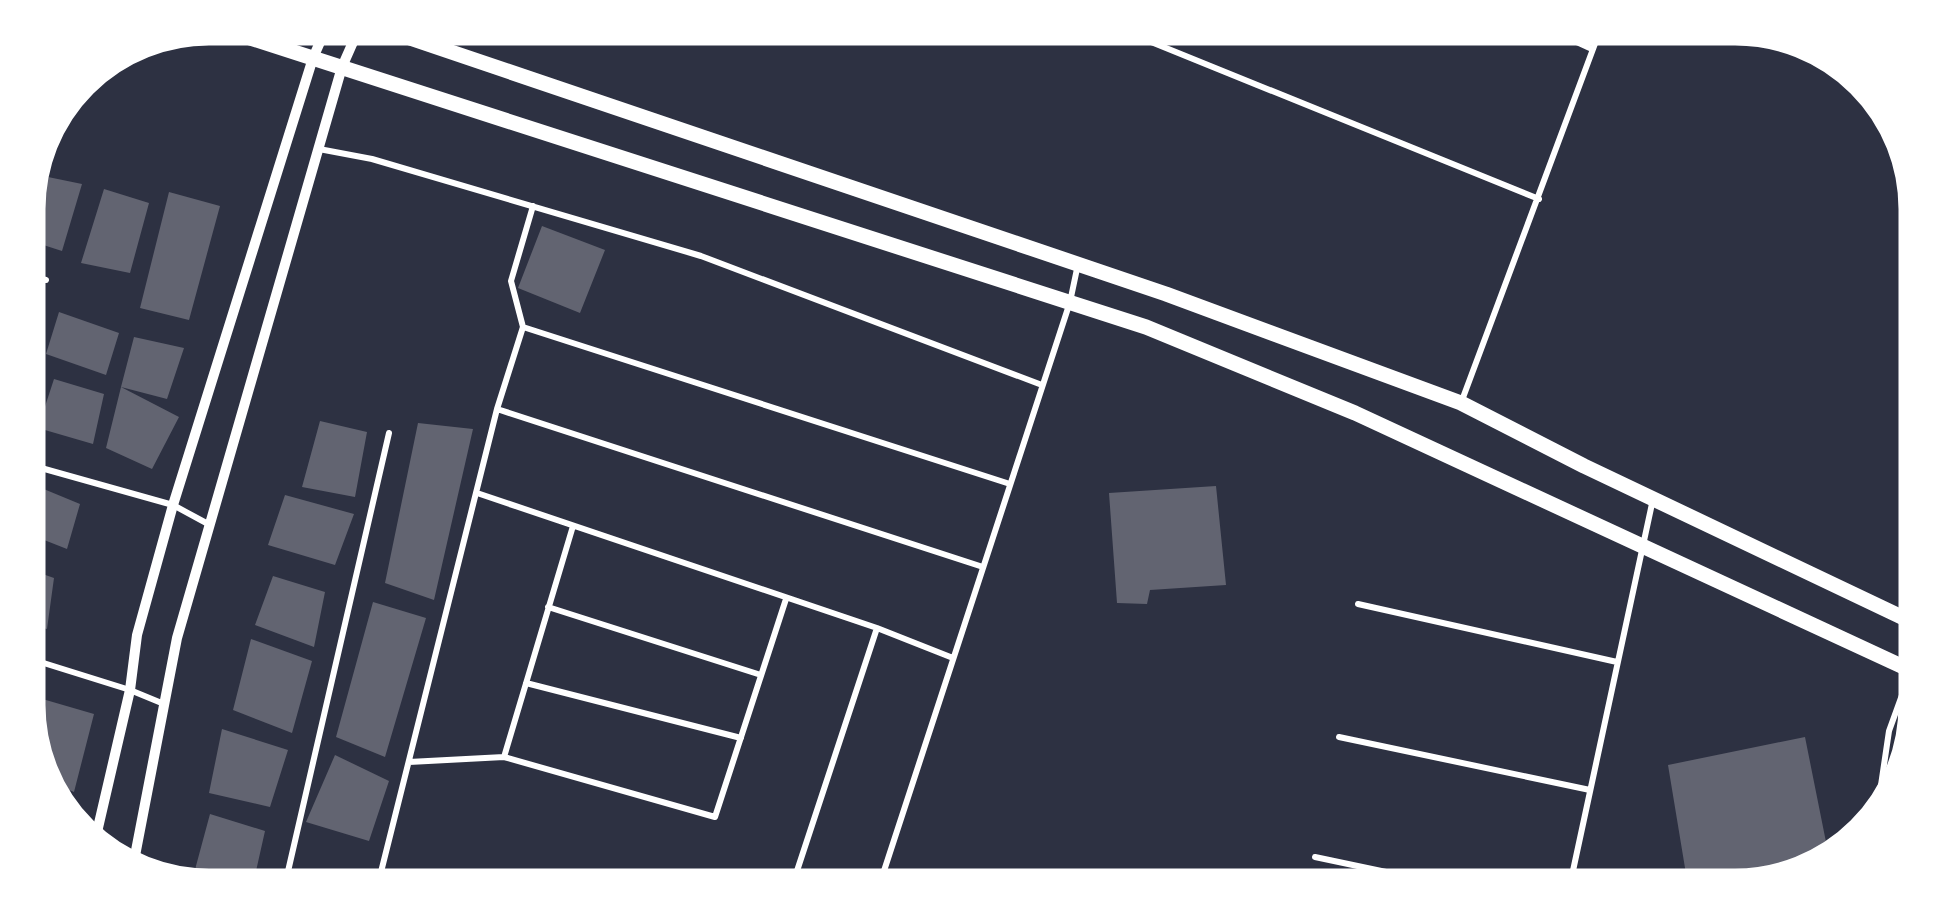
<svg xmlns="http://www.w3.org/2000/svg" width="1943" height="913" viewBox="0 0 1943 913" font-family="'Sofia Sans Condensed',sans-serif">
<rect width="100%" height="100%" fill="#2d3142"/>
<!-- building -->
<path fill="#626471" d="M48,177L82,184L62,251L34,242Z
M104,189L149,203L130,273L81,263Z
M169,192L220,206L189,320L140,308Z
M542,226L605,250L580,313L518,288Z
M34,309L38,311L35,343H34Z
M59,312L119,333L106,375L46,354Z
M134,337L184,348L167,399L121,387Z
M54,379L104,394L93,444L38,428Z
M121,387L179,417L152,469L106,448Z
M320,421L367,432L355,497L302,487Z
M418,423L473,429L434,600L385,583Z
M34,485L80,504L67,549L34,536Z
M1216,486L1226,585L1150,590L1147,604L1117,603L1109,493Z
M285,495L354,514L335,565L268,545Z
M34,571L54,578L47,629L34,626Z
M273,576L325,592L314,647L255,625Z
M373,602L426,618L385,757L336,737Z
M251,639L312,661L292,733L233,710Z
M39,698L94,714L74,792L59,786L35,728V707Z
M222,729L288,750L270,807L209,793Z
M1805,737L1828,852L1797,862L1687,880L1668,765Z
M335,755L389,781L369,841L306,822Z
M210,814L265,831L254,880H209L193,877Z"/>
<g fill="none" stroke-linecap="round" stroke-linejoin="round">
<!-- minor -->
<path stroke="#fff" stroke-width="6" d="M1129,33L1539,199
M1557,33L1592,49
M319,149L372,159L701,256L1042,385
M34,277L46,280
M523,327L1010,484
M1461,403L1599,33
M497,409L983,567
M34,466L173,505L210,525
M477,493L877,628L953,658
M1358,604L1617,662
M548,607L761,675
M34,660L130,690L164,704
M526,683L741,738
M1339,737L1590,790
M504,757L573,526
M409,762L504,757L715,817L786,599
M1880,792L1889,731L1910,673
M1315,857L1424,880
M286,880L389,433
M379,880L497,409L523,327L511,281L533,206
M794,880L877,628
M881,880L1070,302L1078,264
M1571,880L1653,499"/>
<!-- tertiary -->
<path stroke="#fff" stroke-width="10" d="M97,832L130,690L137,635L173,505L313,58L324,33
M134,861L177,638L342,67L357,33"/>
<!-- primary -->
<path stroke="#fff" stroke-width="15" d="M235,33L1146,327L1355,413L1910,670
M395,33L1166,294L1461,403L1584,466L1910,621"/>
</g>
<!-- crop -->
<path d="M0 0H1943V913H0ZM209 44H1735A165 165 0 0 1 1900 209V705A165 165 0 0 1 1735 870H209A165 165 0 0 1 44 705V209A165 165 0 0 1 209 44Z" fill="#fff" fill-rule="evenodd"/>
<path fill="none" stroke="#fff" stroke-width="3" d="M209 44H1735A165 165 0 0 1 1900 209V705A165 165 0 0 1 1735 870H209A165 165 0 0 1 44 705V209A165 165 0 0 1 209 44Z"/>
</svg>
